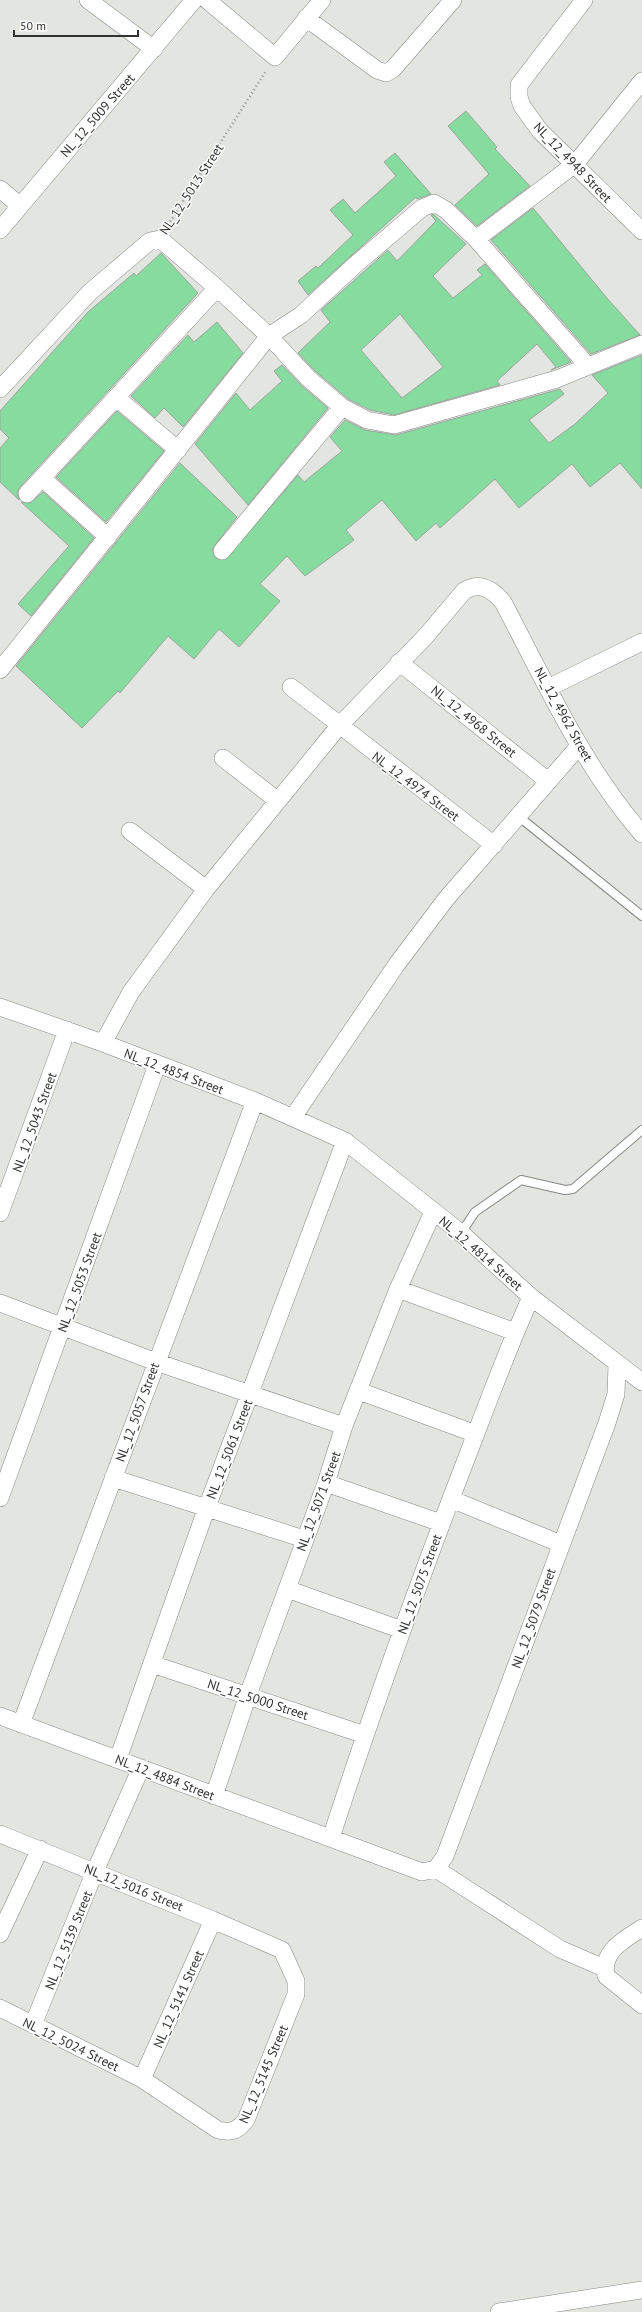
<svg xmlns="http://www.w3.org/2000/svg" width="642" height="2312" viewBox="0 0 642 2312" font-family="'PT Sans',sans-serif">
<rect width="100%" height="100%" fill="#e2e5e0"/>
<!-- building -->
<path fill="#86dc9f" stroke="#9ea39f" fill-rule="evenodd" d="M466,111L497,147L495,149L530,186L477,226L455,205L489,174L448,126Z
M395,153L431,194L417,199L416,197L308,295L298,281L316,266L318,268L353,235L330,210L343,199L355,213L396,176L384,162Z
M533,208L606,297L640,335L591,354L491,240Z
M433,214L466,244L433,276L453,298L482,275L477,270L485,264L571,362L551,370L556,367L537,344L497,381L500,385L394,415L370,410L348,399L315,371L298,353L330,322L321,310L388,250L397,261L436,221L431,215ZM400,314L443,367L402,398L361,350Z
M161,253L198,293L20,487L17,492L19,500L0,482V448L9,438L0,429V411L88,312L134,273L136,276Z
M217,322L243,353L183,427L164,408L155,418L131,396L188,335L194,342Z
M642,355V489L620,463L590,487L572,464L519,508L495,479L440,528L436,523L416,541L382,500L346,530L354,540L305,576L287,556L260,584L280,601L239,647L219,629L194,659L168,636L120,693L118,691L82,728L16,666L180,463L237,517L212,549L215,558L225,560L298,475L304,482L342,451L330,437L345,420L365,430L396,435L560,389L564,394L529,420L549,443L575,424L608,393L592,375Z
M282,365L302,386L328,408L248,505L195,444L236,393L250,410L282,381L274,371Z
M117,411L164,451L106,522L56,477Z
M43,492L94,538L31,616L18,604L69,546L21,502L30,503Z"/>
<g fill="none" stroke-linecap="round" stroke-linejoin="round">
<!-- lane casing -->
<g stroke="#868984" stroke-width="10">
<path id="lane" d="M518,816L642,916
M461,1233L475,1212L521,1180L565,1190L573,1189L642,1130"/>
</g>
<!-- street casing -->
<g stroke="#868984" stroke-width="18">
<path id="street" d="M88,0L154,49
M207,0L275,57L322,0
M584,0L519,85V97L522,106L540,131L642,231
M306,18L377,70L386,73L393,69L453,0
M0,189L19,205
M0,230L194,0
M588,366L476,239L575,164L642,81
M0,389L90,292L150,241L160,239L217,288L269,336L308,378L342,407L367,420L394,425L557,379L642,344
M117,398L178,450
M42,478L108,537
M27,494L217,288
M222,551L342,407
M399,662L548,781
M0,670L269,336L301,315L355,265L422,208L434,203L446,210L476,239
M291,687L494,845
M548,688L642,642
M223,758L278,801
M130,831L206,889
M0,1007L103,1043L255,1101L345,1141L461,1233L531,1297L642,1382
M103,1043L131,992L206,889L339,726L425,637L464,591C480,581 493,590 503,602C545,682 583,766 642,834
M293,1117L397,964L446,899L579,746
M0,1213L67,1030
M398,1289L515,1332
M0,1303L156,1362L344,1426
M359,1391L476,1434
M113,1478L304,1539
M326,1483L441,1523
M0,1498L157,1065
M451,1499L561,1544
M287,1589L402,1630
M152,1664L365,1735
M0,1716L422,1872L436,1869L560,1949L604,1968
M21,1724L255,1101
M118,1759L207,1507L345,1141
M214,1796L248,1695L326,1483L344,1426L398,1289L433,1212
M0,1834L213,1920L282,1950L296,1981V1994L246,2120C237,2131 232,2133 218,2130L142,2079L0,2008
M331,1838C369,1720 411,1604 455,1488C480,1424 503,1359 531,1297
M436,1869L445,1856L607,1423L616,1394L617,1364
M642,1928C624,1940 601,1951 606,1976L642,2005
M0,1934L40,1849
M33,2025L95,1871L141,1768
M142,2079L213,1920
M499,2312L642,2290"/>
</g>
<!-- path -->
<path stroke="#8f918e" stroke-width="2.5" stroke-dasharray="1 3" stroke-linecap="butt" d="M168,225L266,71"/>
<!-- lane -->
<use href="#lane" stroke="#fff" stroke-width="8"/>
<!-- street -->
<use href="#street" stroke="#fff" stroke-width="17"/>
</g>
<g text-anchor="middle" stroke-width="3" stroke-linejoin="round" paint-order="stroke">
<!-- street labels -->
<g font-size="13" fill="#323331" stroke="#fff">
<text transform="translate(97 115) rotate(-49)" y="5">NL_12_5009 Street</text>
<text transform="translate(573 162) rotate(46)" y="5">NL_12_4948 Street</text>
<text transform="translate(191 189) rotate(-57)" y="5">NL_12_5013 Street</text>
<text transform="translate(564 714) rotate(61)" y="5">NL_12_4962 Street</text>
<text transform="translate(474 721) rotate(39)" y="5">NL_12_4968 Street</text>
<text transform="translate(416 786) rotate(37)" y="5">NL_12_4974 Street</text>
<text transform="translate(174 1071) rotate(21)" y="5">NL_12_4854 Street</text>
<text transform="translate(34 1122) rotate(-70)" y="5">NL_12_5043 Street</text>
<text transform="translate(481 1253) rotate(41)" y="5">NL_12_4814 Street</text>
<text transform="translate(79 1282) rotate(-70)" y="5">NL_12_5053 Street</text>
<text transform="translate(137 1412) rotate(-70)" y="5">NL_12_5057 Street</text>
<text transform="translate(229 1449) rotate(-69)" y="5">NL_12_5061 Street</text>
<text transform="translate(318 1501) rotate(-70)" y="5">NL_12_5071 Street</text>
<text transform="translate(419 1584) rotate(-70)" y="5">NL_12_5075 Street</text>
<text transform="translate(533 1618) rotate(-70)" y="5">NL_12_5079 Street</text>
<text transform="translate(258 1699) rotate(18)" y="5">NL_12_5000 Street</text>
<text transform="translate(165 1777) rotate(21)" y="5">NL_12_4884 Street</text>
<text transform="translate(134 1887) rotate(22)" y="5">NL_12_5016 Street</text>
<text transform="translate(68 1940) rotate(-68)" y="5">NL_12_5139 Street</text>
<text transform="translate(178 1999) rotate(-66)" y="5">NL_12_5141 Street</text>
<text transform="translate(71 2044) rotate(26)" y="5">NL_12_5024 Street</text>
<text transform="translate(263 2074) rotate(-67)" y="5">NL_12_5145 Street</text>
</g>
</g>
<!-- scale -->
<path d="M14 30v6h124v-6" fill="none" stroke="#323331" stroke-width="2"/>
<text x="20" y="30" font-size="12" fill="#323331" stroke="#ffffff" stroke-width="3" paint-order="stroke">50 m</text>
</svg>
